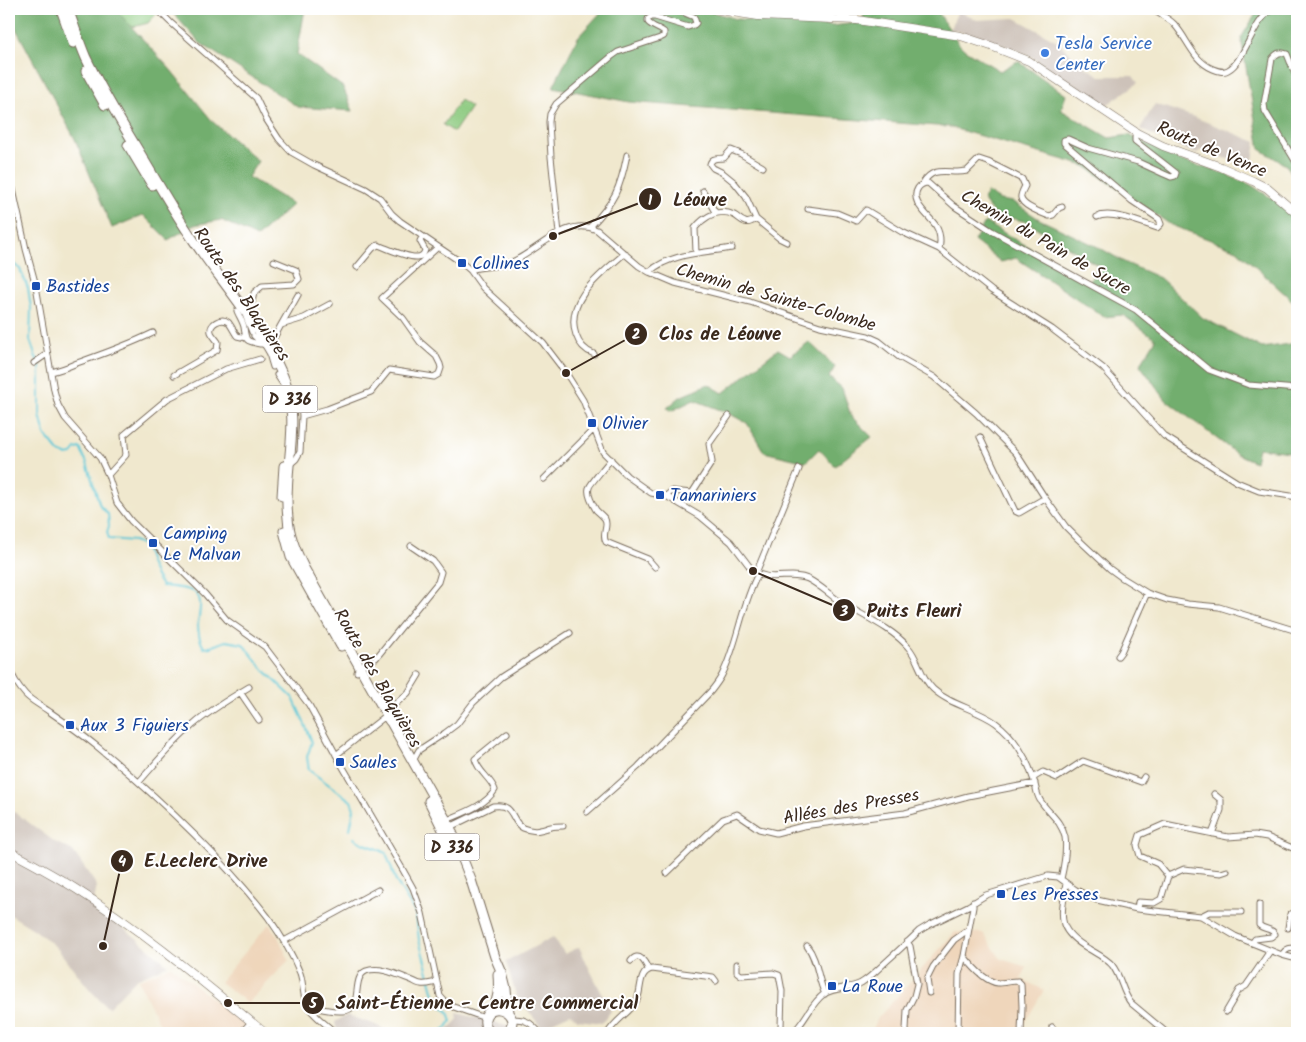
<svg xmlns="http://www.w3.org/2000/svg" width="1306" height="1042" viewBox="0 0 1306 1042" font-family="Kalam,sans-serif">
<rect width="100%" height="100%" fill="#fff"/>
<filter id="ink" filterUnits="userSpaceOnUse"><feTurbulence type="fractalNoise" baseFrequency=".02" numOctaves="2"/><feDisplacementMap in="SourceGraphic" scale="10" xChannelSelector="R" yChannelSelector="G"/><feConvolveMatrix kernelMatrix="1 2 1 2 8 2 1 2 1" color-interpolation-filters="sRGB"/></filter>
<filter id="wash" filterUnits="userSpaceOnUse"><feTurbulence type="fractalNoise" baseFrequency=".0096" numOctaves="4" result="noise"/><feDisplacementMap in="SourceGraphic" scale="20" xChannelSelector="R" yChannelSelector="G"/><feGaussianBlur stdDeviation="1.12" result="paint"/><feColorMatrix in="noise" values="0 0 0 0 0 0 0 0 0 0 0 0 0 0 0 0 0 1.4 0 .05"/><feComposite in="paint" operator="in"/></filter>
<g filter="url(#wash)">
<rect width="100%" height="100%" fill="#f0e8ce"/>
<!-- built -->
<path fill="#efd6bb" d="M269,924L278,937L289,960L248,1003L220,982Z
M955,932L983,933L1001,959L1027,967L1021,979L1044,990L1023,1026L1025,1033H871L878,1018Z
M171,966L215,1001L258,1033H164L138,980Z"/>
<!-- industrial -->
<path fill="#cdc2b9" d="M958,11L977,20L1015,18L1057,41L1081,64L1100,76H1133L1138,83L1105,106L1030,56L989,40L950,29Z
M1155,104L1194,117L1256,142L1252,167L1201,150L1196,154L1170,143L1140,129Z
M9,811L16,813L55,842L73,851L97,886L93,906L134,936L168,965L136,979L108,1008L91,991L56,947L35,930L9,914Z
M553,937L565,954L579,947L589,968L611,1011L602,1023L578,1020L570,1014L541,1027L516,995L506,962Z
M457,1013L530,1032L533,1033H445L458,1019Z
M347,1015L373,1024L393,1033H337L335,1022Z"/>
<!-- green -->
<path fill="#8dca80" stroke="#647a4f" d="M109,9H160V10L148,23L133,27L112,13Z
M460,100L471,107L454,132L443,125Z"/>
<!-- forest -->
<path fill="#72ae6e" stroke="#566c46" d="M9,9H115L170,69L213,122L258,161L248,177L293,204L257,237L221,220L194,225L168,240L143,215L112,228L75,139L14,25Z
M169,9H305L297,54L343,87L353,111L298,107L200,43Z
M604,9H702L737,19L832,26L865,22L861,9H936L959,44L965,50L1000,71L1018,61L1066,95L1061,110L1109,138L1129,135L1179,160L1219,172L1251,185L1291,211L1297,204V305L1237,250L1171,225L1085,166L949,127L629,102L553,87L578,37Z
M1259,9H1279L1297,13V182L1287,166L1260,149L1241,38Z
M987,192L1000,200L1013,202L1039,219L1100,248L1126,263L1160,278L1203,318L1262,348L1297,343V453L1258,448L1255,462L1237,454L1166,400L1140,365L1156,339L1123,315L1104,317L1016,258L1001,262L974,241L985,222L1089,282L1099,266L1027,222L994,214L983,200Z
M809,342L835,367L829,377L842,388L851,416L872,437L835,466L819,449L806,462L764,452L747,423L726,412L694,400L671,411L667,408L680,397L708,384L723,393L778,349L790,356Z"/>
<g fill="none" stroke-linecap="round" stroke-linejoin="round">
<!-- stream -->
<path stroke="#5dc8d7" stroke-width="2" d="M9,196L10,223L9,228
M9,260L20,269L28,288L31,308L30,340L35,355L40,365V415L45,435L59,452L66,455L72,454L76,449L80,448L87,463L100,506L108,514L109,526L107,532L109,539L134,541L145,546C148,561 154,574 162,586C170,587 188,588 194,592C205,599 198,615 198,625C198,634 200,641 204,648L210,647L226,641L243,644L263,669L293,698L304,722L312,742L307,757L309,770L351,801L354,809L350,829
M354,838L362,843L378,849L386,853L396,881L416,914L419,940L435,998L442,1007L448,1012L451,1021L447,1027L441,1033"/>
</g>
</g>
<g filter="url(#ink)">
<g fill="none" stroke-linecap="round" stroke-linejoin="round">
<!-- minor casing -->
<g stroke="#7a6c5c" stroke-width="7">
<path id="minor" d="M157,9L170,22L256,98L266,119L279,139L291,152L314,165L366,189L380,198L392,214L400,221L462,263L470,270L483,288L543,343L566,373L583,400L603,452L627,476L651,493L666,496L700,516L731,542L753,571C769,583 791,571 808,579C820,585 831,596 842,603C863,616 892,628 908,647C919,659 920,677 933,689C950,705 977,709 996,723C1014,736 1027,758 1033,778C1036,785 1036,794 1040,800C1048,813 1061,820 1065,837C1067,850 1064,866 1061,879
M1152,9C1159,14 1168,18 1174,24C1188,39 1193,61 1213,69C1218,71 1223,73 1228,70C1245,61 1252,22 1272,9
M1295,9L1297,10
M1297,79L1287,54C1280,51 1277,53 1272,59L1264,104L1265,111L1297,164
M763,167L741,154L731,150L724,158C718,159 712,157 710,164L713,168L723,173L734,182L746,197L756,219L779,238L787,242
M9,171L26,249L36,286L54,390L58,405L65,418L100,458L108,475L117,503L131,521L205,594L227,620L265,647L309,705L340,762L403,870L413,888L422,913L440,996L448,1005L485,1018
M923,183C934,164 950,175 967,171L979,159L988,162L1022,179L1025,186C1023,190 1020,195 1021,198C1022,206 1042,213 1049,216L1053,215L1059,208L1062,207
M703,191L715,212
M808,209L837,213L856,221L866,210L902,232L939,249
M1097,217C1111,210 1142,223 1157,228L1161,224L1159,219L1132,201L1064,143V140L1068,139L1088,148L1138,162L1164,174L1171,177L1175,176L1176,173L1135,141V137L1137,133
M590,227C615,201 620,189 627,155
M559,233L551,157L549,122L550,114L556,104L611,57L618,52L660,38L664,36V32C659,28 652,27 648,22V19L651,17H655L688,27L694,25L696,23L694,17L676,9
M696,253L695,228C705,216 719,208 734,215C738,217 741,221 745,222C749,224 753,221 756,219
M357,267L373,248L378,245C389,249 407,258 417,257C422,257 424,254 425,250L420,241L422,237
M470,270C484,266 499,267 512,262C538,251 566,216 597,230L639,266L649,272L675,283L750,302L820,326L868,336L879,341L899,357L934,377L976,413L1016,453L1045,498L1066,527L1078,539L1110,569L1121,577L1147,593L1167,600L1188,604L1219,607L1297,631
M649,272C670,253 705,253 732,248
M298,295L281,325L304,318L330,304
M237,311C239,316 243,322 244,327C246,341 245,341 260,344
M252,332L246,317L247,314L250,311L254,293L262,286L294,284L299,279L296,270L274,261
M254,336L264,345
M268,349L281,325
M594,354C586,351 579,344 576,335C564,299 602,274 625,253
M270,357L273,367
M34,363L47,354
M51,372C60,370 68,367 77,363C103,354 128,345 153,333
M174,375L217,350L218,342C216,339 212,335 211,332C209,324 221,317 228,322C231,325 234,332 237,336L246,338
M277,375L283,384
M1297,389L1249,385L1209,370L1136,310L992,231L954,206L928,183C924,183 921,184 918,188C909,202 929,215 936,226C940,233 941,241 939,249L992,291L1052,329L1103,368L1164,436L1237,482L1259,491L1297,497
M302,416L327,409L371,392L389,370L434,377L439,374L441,368L440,364L436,356L420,342L403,318L382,298L438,247
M980,437L1015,511L1019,513L1045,498
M611,459C608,463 589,485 589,488C587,494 593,505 596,510C599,513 603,516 605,519C609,526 601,535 606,542L648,559L655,567
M289,465L296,459L300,452L302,416L301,403L297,392H289
M108,475L126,455L124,435L167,399L226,369L260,359
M544,479L594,429
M666,496L672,491L692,493L712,462L709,444L729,416
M756,573L799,469
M1118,656L1121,652L1147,593
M9,668C13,678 18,686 25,694C31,701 42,706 50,712C66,723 83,735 99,748C160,799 219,854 268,917C280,934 292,953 300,973C304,984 302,997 308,1006C314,1017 327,1024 335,1033
M357,672L359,666L368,663L376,658L438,582L441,572L433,561L411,546
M240,692L259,720
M386,712L408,693L419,675
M336,755L383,718L386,719L388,722
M413,761L419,750L445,733L457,724L473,703L501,677L570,633
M1033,778L1043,772L1057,778L1083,761L1141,782L1144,777
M139,782C156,763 173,742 192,726C209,711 229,699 249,687
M587,812L638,767L711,691C715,686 719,681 722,675C738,643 741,606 758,574
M447,820C463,813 485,806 495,790C491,778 478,772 475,759L507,733
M450,827L493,806C516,803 510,822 523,828C535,833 540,830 551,827C555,826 559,826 563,826
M1212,834L1221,810V800L1214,794
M667,873L723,819L737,814L759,829L776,833L803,826L905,813L968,796L1035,783
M1168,876L1184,869L1221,873L1227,871
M1066,883C1061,918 1056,930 1089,949C1097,954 1106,958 1112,965C1121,976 1122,992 1131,1003L1167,1033
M1137,909L1138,902L1154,903L1161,899L1168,876L1158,864L1140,856L1137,845L1140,835L1165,824L1228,837L1255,835L1267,837L1297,850
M1201,916L1209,912H1241
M1288,928L1290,914L1297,913
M284,941L378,890
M907,942L910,946L917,984L914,996L907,1010L906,1030L907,1033
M1252,943L1255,939L1271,937L1275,934C1272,928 1264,930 1259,925V904
M807,946C818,960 817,978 825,994
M1282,955C1286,948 1290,948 1297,948
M964,956C971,965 985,982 998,983C1004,983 1011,981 1018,981L1021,984L1022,1007L1021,1033
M631,961C639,951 645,962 648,969
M737,964V972L741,975L773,973L779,975L782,991L781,1027L783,1033
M929,993L927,979L933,967L954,940L968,930
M308,1006C319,1008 331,1012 342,1011C365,1011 350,978 366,971C380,966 398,975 411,980C414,981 418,984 421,984C426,985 432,983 437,982
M1226,1012L1239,990L1246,986L1270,951
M511,1020C525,1017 532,1024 540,1033
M1052,1027L1057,1033
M241,1033L251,1022
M608,1033C615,1020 630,1013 637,1000C642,989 638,972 652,969L713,977L716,981
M792,1033C805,1023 810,1004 824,994C835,987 850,989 861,983C871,977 879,968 888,960C898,951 909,941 919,931L929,925L968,906L986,895L1048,876L1058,877L1076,890L1097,900L1137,909L1201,916L1235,936L1252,943L1282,955L1297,959
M958,1033L959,974L964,956L973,907V902"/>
</g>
<!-- secondary casing -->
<g stroke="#7a6c5c" stroke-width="9">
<path id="secondary" d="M713,9L758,16L857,20L961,36L991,46L1029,61L1137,133L1163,146L1221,167L1253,181L1267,188L1297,214
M9,851C32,863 54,875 76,889C143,931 204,983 265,1033"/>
</g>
<!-- primary casing -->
<g stroke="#7a6c5c" stroke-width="11">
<path id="primary" d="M61,9L73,43
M68,9C74,25 79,42 86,58C103,93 124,127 144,160C160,187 176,215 194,241C223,284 262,327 283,376C303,422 282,471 288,518C289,536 296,552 304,568L450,827L471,880L495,957L502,973L506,989L508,1013
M86,71L105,105
M128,145L152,185
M282,496L284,466
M284,531L291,557L341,646
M429,801L454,852
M493,1009C499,996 499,989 498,974
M491,1033C486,1029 484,1025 485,1019C490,997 526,1015 506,1033"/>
</g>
<!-- minor -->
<use href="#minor" stroke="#fff" stroke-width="5"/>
<!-- secondary -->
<use href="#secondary" stroke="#fff" stroke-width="8"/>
<!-- primary -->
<use href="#primary" stroke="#fff" stroke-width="9"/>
</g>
</g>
<!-- markers -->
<circle fill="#3f7fe0" stroke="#fff" stroke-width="2" cx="1045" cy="53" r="5"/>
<g fill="#1a4fb4" stroke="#fff" stroke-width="2">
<rect x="457" y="258" width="10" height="10" rx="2.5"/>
<rect x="31" y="281" width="10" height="10" rx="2.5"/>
<rect x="587" y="418" width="10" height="10" rx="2.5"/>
<rect x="655" y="490" width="10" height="10" rx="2.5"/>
<rect x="148" y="538" width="10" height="10" rx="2.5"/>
<rect x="65" y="720" width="10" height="10" rx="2.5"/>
<rect x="335" y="757" width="10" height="10" rx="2.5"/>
<rect x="996" y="889" width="10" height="10" rx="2.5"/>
<rect x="827" y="981" width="10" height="10" rx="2.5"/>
</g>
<g text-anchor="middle" stroke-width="4" stroke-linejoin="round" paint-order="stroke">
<!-- shield labels -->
<g fill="#fff" stroke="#766a62" stroke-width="1">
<rect x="262.5" y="385.5" width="55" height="27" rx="4"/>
<rect x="424.5" y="833.5" width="55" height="27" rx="4"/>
</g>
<g font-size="16" font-weight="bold" fill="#3b2a1e">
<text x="290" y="405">D 336</text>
<text x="452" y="853">D 336</text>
</g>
<!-- shop labels -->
<g font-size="18" fill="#366cbe" stroke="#fff" text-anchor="start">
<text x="1055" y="49">Tesla Service<tspan x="1055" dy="21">Center</tspan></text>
</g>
<!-- street labels -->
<g font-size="18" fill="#3b2a1e" stroke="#fff">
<text transform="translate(1212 149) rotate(23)" y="6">Route de Vence</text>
<text transform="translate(1046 242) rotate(30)" y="6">Chemin du Pain de Sucre</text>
<text transform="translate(242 294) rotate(56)" y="6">Route des Blaquières</text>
<text transform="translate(776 297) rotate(16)" y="6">Chemin de Sainte-Colombe</text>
<text transform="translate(378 678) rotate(60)" y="6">Route des Blaquières</text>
<text transform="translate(851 806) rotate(-10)" y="6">Allées des Presses</text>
</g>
<!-- transit labels -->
<g font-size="18" fill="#164399" stroke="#fff" text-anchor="start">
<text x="472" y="269">Collines</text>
<text x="46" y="292">Bastides</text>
<text x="602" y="429">Olivier</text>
<text x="670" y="501">Tamariniers</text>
<text x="163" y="539">Camping<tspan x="163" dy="21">Le Malvan</tspan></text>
<text x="80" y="731">Aux 3 Figuiers</text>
<text x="350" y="768">Saules</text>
<text x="1011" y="900">Les Presses</text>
<text x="842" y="992">La Roue</text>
</g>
</g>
<!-- callouts -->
<path fill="none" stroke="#3b2a1e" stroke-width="2" d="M553 236L650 199M566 373L636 334M753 571L844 610M103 946L122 861M228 1003L313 1003"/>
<g fill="#3b2a1e" stroke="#fff" stroke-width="2">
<circle cx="553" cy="236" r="5"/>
<circle cx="566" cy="373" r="5"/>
<circle cx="753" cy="571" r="5"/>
<circle cx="103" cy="946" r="5"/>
<circle cx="228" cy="1003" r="5"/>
<circle cx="650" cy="199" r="12"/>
<circle cx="636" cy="334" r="12"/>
<circle cx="844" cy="610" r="12"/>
<circle cx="122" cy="861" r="12"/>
<circle cx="313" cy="1003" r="12"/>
</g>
<g font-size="15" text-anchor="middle" font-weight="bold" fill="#fff">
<text x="650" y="205">1</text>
<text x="636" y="339">2</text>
<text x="844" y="616">3</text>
<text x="122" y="866">4</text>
<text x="313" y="1008">5</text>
</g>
<g font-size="19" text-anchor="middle" font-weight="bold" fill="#3b2a1e" stroke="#fff" stroke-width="4" stroke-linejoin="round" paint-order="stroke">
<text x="700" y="206">Léouve</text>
<text x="720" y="340">Clos de Léouve</text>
<text x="914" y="617">Puits Fleuri</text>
<text x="206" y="867">E.Leclerc Drive</text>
<text x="487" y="1009">Saint-Étienne - Centre Commercial</text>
</g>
<!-- margin -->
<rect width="1306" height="1042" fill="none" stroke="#fff" stroke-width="30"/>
</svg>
